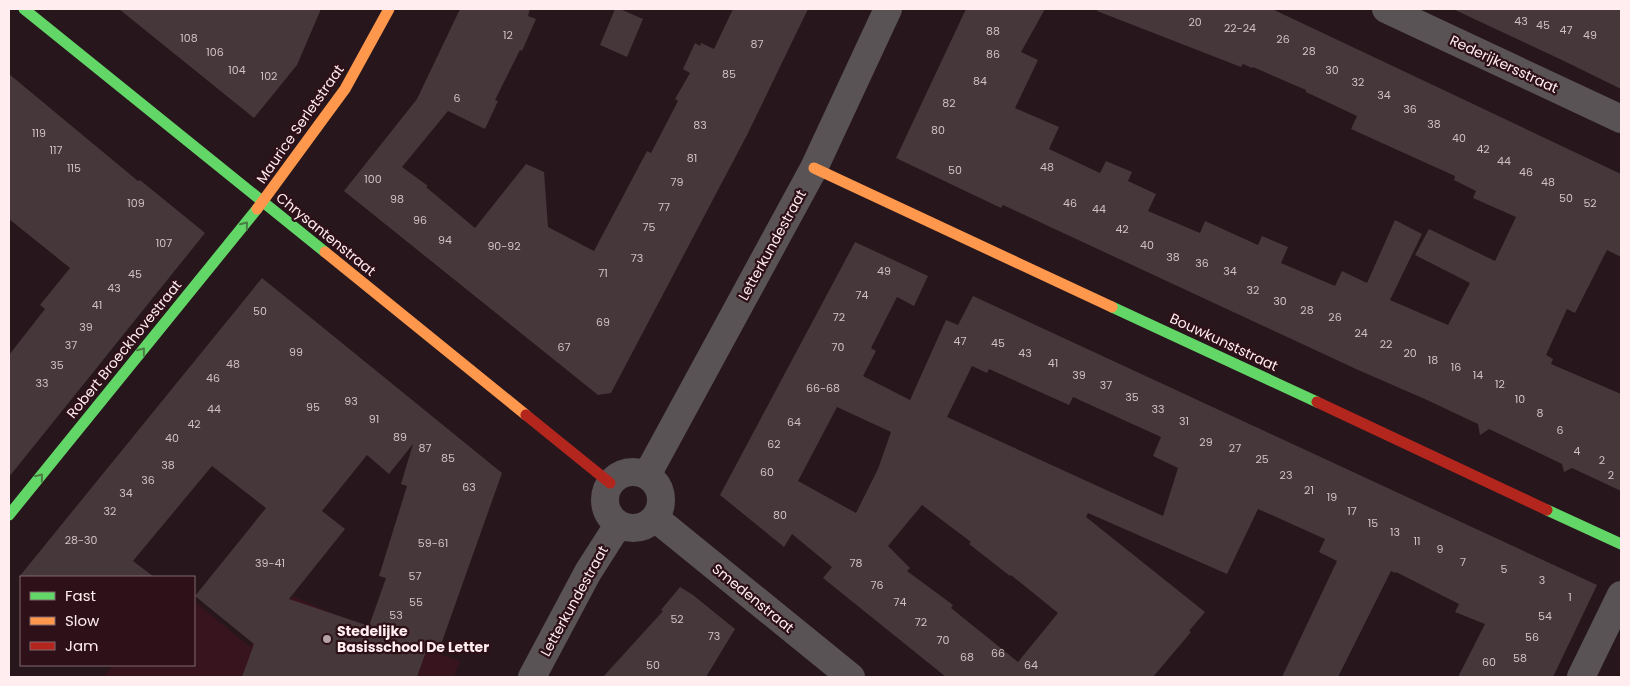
<svg xmlns="http://www.w3.org/2000/svg" width="1630" height="686" viewBox="0 0 1630 686" font-family="Poppins,sans-serif">
<rect width="100%" height="100%" fill="#27171c"/>
<!-- built -->
<path fill="#37141e" d="M293,596L370,630L460,661L454,677H103L113,665H194V601L250,647Z"/>
<!-- building -->
<path fill="#46373b" fill-rule="evenodd" d="M119,9H321L297,65L254,118Z
M460,9H530L528,16L536,19L522,51L520,50L495,100L498,101L485,129L448,111L402,167L428,186L426,187L475,228L526,164L544,172L548,227L594,251L647,151L651,153L678,101L675,99L690,73L683,69L695,43L700,46L701,43L714,49L733,9H808L747,135L611,393L598,395L344,191L417,99Z
M615,9H620L643,19L627,57L600,45Z
M966,9H1045L1021,52L1038,60L1015,108L1059,127L1049,149L1100,173L1106,161L1132,172L1128,181L1156,194L1148,211L1200,233L1205,221L1258,245L1262,236L1288,247L1281,263L1335,286L1342,271L1367,283L1395,220L1422,234L1390,300L1448,325L1470,283L1415,255L1429,229L1495,261L1516,217L1473,198L1476,191L1454,180L1455,176L1351,129L1357,116L1306,92V90L1253,67L1252,68L1243,64L1241,67L1097,11V9H1272L1621,174V257L1607,250L1575,313L1567,309L1546,355L1553,359L1551,364L1621,394V491L1572,468L1564,472L1562,464L1489,429L1480,435L1478,424L1427,400L1356,369L1003,205L1001,208L896,158Z
M1453,9H1621V89L1564,61Z
M9,74L138,181L140,180L205,233L9,477V355L45,309L40,305L70,268L9,219Z
M855,242L928,276L914,306L897,297L871,348L876,351L863,376L910,400L946,320L958,325L973,296L1597,585L1553,677H1458L1485,624L1455,612L1459,604L1396,572L1395,573L1391,571L1338,677H1282L1337,561L1319,552L1325,539L1258,509L1227,574L1088,513L1086,517L1205,612L1189,631L1191,632L1153,677H946L823,578L832,567L792,534L784,547L720,495ZM972,366L987,373L989,369L1069,405L1073,397L1161,437L1153,456L1178,468L1163,516L947,417ZM837,407L891,432L878,469L856,513L798,481ZM922,505L971,542L969,544L1010,576L1011,575L1058,613L1018,662L951,608L953,605L907,571L910,568L888,546Z
M262,278L502,473L439,650L428,646L417,677H242L254,644L195,596L266,508L212,466L133,561L154,577H19ZM413,444L401,484L407,486L379,576L386,578L369,626L289,599L345,529L322,511L367,455L389,474Z
M680,587L693,595L735,629L706,677H603L663,611L661,610Z"/>
<g fill="none" stroke-linecap="round" stroke-linejoin="round">
<!-- street -->
<path stroke="#5a5355" stroke-width="28" d="M1386,9L1621,119
M605 500a28 28 0 1 1 56 0a28 28 0 1 1-56 0Z
M647,475L814,168L888,9
M655,518L851,677
M532,677L588,572L618,525
M1581,677L1621,595"/>
<!-- fast -->
<path stroke="#63d668" stroke-width="11" d="M24,9L325,252
M1112,307L1317,402
M1547,510L1621,544
M9,515L257,209"/>
<!-- slow -->
<path stroke="#ff974d" stroke-width="11" d="M814,168L1112,307
M257,209L345,89L389,9
M325,252L526,415"/>
<!-- jam -->
<path stroke="#b3261e" stroke-width="11" d="M1317,402L1547,510
M526,415L610,483"/>
</g>
<!-- one-way arrows -->
<defs><path id="oneway-chevron" d="M-2-3.5L2.5 0L-2 3.5" fill="none" stroke-width="1.6" stroke-linecap="round" stroke-linejoin="round" transform="scale(1.25)"/></defs>
<g stroke="#4b7d44">
<use href="#oneway-chevron" transform="translate(245 225) rotate(-51)"/>
<use href="#oneway-chevron" transform="translate(142 351) rotate(-51)"/>
<use href="#oneway-chevron" transform="translate(40 477) rotate(-51)"/>
</g>
<!-- markers -->
<circle fill="#b3a2a6" stroke="#2e1018" stroke-width="2" cx="327" cy="639" r="5"/>
<g text-anchor="middle" stroke-width="4.5" stroke-linejoin="round" paint-order="stroke">
<!-- number labels -->
<g font-size="11" fill="#d1c0c3">
<text x="1521" y="25">43</text>
<text x="1195" y="26">20</text>
<text x="1543" y="29">45</text>
<text x="1240" y="32">22-24</text>
<text x="1566" y="34">47</text>
<text x="993" y="35">88</text>
<text x="508" y="39">12</text>
<text x="1590" y="39">49</text>
<text x="189" y="42">108</text>
<text x="1283" y="43">26</text>
<text x="757" y="48">87</text>
<text x="1309" y="55">28</text>
<text x="215" y="56">106</text>
<text x="993" y="58">86</text>
<text x="237" y="74">104</text>
<text x="1332" y="74">30</text>
<text x="729" y="78">85</text>
<text x="269" y="80">102</text>
<text x="980" y="85">84</text>
<text x="1358" y="86">32</text>
<text x="1384" y="99">34</text>
<text x="457" y="102">6</text>
<text x="949" y="107">82</text>
<text x="1410" y="113">36</text>
<text x="1434" y="128">38</text>
<text x="700" y="129">83</text>
<text x="938" y="134">80</text>
<text x="39" y="137">119</text>
<text x="1459" y="142">40</text>
<text x="1483" y="153">42</text>
<text x="56" y="154">117</text>
<text x="692" y="162">81</text>
<text x="1504" y="165">44</text>
<text x="1047" y="171">48</text>
<text x="74" y="172">115</text>
<text x="955" y="174">50</text>
<text x="1526" y="176">46</text>
<text x="373" y="183">100</text>
<text x="677" y="186">79</text>
<text x="1548" y="186">48</text>
<text x="1566" y="202">50</text>
<text x="397" y="203">98</text>
<text x="136" y="207">109</text>
<text x="1070" y="207">46</text>
<text x="1590" y="207">52</text>
<text x="664" y="211">77</text>
<text x="1099" y="213">44</text>
<text x="420" y="224">96</text>
<text x="649" y="231">75</text>
<text x="1122" y="233">42</text>
<text x="445" y="244">94</text>
<text x="164" y="247">107</text>
<text x="1147" y="249">40</text>
<text x="504" y="250">90-92</text>
<text x="1173" y="261">38</text>
<text x="637" y="262">73</text>
<text x="1202" y="267">36</text>
<text x="884" y="275">49</text>
<text x="1230" y="275">34</text>
<text x="603" y="277">71</text>
<text x="135" y="278">45</text>
<text x="114" y="292">43</text>
<text x="1253" y="294">32</text>
<text x="862" y="299">74</text>
<text x="1280" y="305">30</text>
<text x="97" y="309">41</text>
<text x="1307" y="314">28</text>
<text x="260" y="315">50</text>
<text x="839" y="321">72</text>
<text x="1335" y="321">26</text>
<text x="603" y="326">69</text>
<text x="86" y="331">39</text>
<text x="1361" y="337">24</text>
<text x="960" y="345">47</text>
<text x="998" y="347">45</text>
<text x="1386" y="348">22</text>
<text x="71" y="349">37</text>
<text x="564" y="351">67</text>
<text x="838" y="351">70</text>
<text x="296" y="356">99</text>
<text x="1025" y="357">43</text>
<text x="1410" y="357">20</text>
<text x="1433" y="364">18</text>
<text x="1053" y="367">41</text>
<text x="233" y="368">48</text>
<text x="57" y="369">35</text>
<text x="1456" y="371">16</text>
<text x="1079" y="379">39</text>
<text x="1478" y="379">14</text>
<text x="213" y="382">46</text>
<text x="42" y="387">33</text>
<text x="1500" y="388">12</text>
<text x="1106" y="389">37</text>
<text x="823" y="392">66-68</text>
<text x="1132" y="401">35</text>
<text x="1520" y="403">10</text>
<text x="351" y="405">93</text>
<text x="313" y="411">95</text>
<text x="214" y="413">44</text>
<text x="1158" y="413">33</text>
<text x="1540" y="417">8</text>
<text x="374" y="423">91</text>
<text x="1184" y="425">31</text>
<text x="794" y="426">64</text>
<text x="194" y="428">42</text>
<text x="1560" y="434">6</text>
<text x="400" y="441">89</text>
<text x="172" y="442">40</text>
<text x="1206" y="446">29</text>
<text x="774" y="448">62</text>
<text x="425" y="452">87</text>
<text x="1235" y="452">27</text>
<text x="1577" y="455">4</text>
<text x="448" y="462">85</text>
<text x="1262" y="463">25</text>
<text x="1602" y="464">2</text>
<text x="168" y="469">38</text>
<text x="767" y="476">60</text>
<text x="1286" y="479">23</text>
<text x="1611" y="479">2</text>
<text x="148" y="484">36</text>
<text x="469" y="491">63</text>
<text x="1309" y="494">21</text>
<text x="126" y="497">34</text>
<text x="1332" y="501">19</text>
<text x="110" y="515">32</text>
<text x="1352" y="515">17</text>
<text x="780" y="519">80</text>
<text x="1373" y="527">15</text>
<text x="1395" y="536">13</text>
<text x="81" y="544">28-30</text>
<text x="1417" y="545">11</text>
<text x="433" y="547">59-61</text>
<text x="1440" y="553">9</text>
<text x="1463" y="566">7</text>
<text x="270" y="567">39-41</text>
<text x="856" y="567">78</text>
<text x="1504" y="573">5</text>
<text x="415" y="580">57</text>
<text x="1542" y="584">3</text>
<text x="877" y="589">76</text>
<text x="1570" y="601">1</text>
<text x="416" y="606">55</text>
<text x="900" y="606">74</text>
<text x="396" y="619">53</text>
<text x="1545" y="620">54</text>
<text x="677" y="623">52</text>
<text x="921" y="626">72</text>
<text x="714" y="640">73</text>
<text x="1532" y="641">56</text>
<text x="943" y="644">70</text>
<text x="998" y="657">66</text>
<text x="967" y="661">68</text>
<text x="1520" y="662">58</text>
<text x="1489" y="666">60</text>
<text x="653" y="669">50</text>
<text x="1031" y="669">64</text>
</g>
<!-- street labels -->
<g font-size="14" fill="#ffedf0" stroke="#2e1018">
<text transform="translate(1504 64) rotate(25)" y="5">Rederijkersstraat</text>
<text transform="translate(300 124) rotate(-55)" y="5">Maurice Serletstraat</text>
<text transform="translate(326 234) rotate(39)" y="5">Chrysantenstraat</text>
<text transform="translate(772 245) rotate(-61)" y="5">Letterkundestraat</text>
<text transform="translate(1224 342) rotate(25)" y="5">Bouwkunststraat</text>
<text transform="translate(124 349) rotate(-51)" y="5">Robert Broeckhovestraat</text>
<text transform="translate(753 598) rotate(39)" y="5">Smedenstraat</text>
<text transform="translate(574 601) rotate(-61)" y="5">Letterkundestraat</text>
</g>
<!-- poi labels -->
<g font-size="14" font-weight="bold" fill="#ffedf0" stroke="#2e1018" text-anchor="start">
<text x="337" y="636">Stedelijke<tspan x="337" dy="16">Basisschool De Letter</tspan></text>
</g>
</g>
<!-- border -->
<rect width="1630" height="686" fill="none" stroke="#ffedf0" stroke-width="20"/>
<!-- legend -->
<rect x="20" y="576" width="175" height="90" fill="#2e1018" stroke="#82686e"/>
<rect x="30" y="592" width="25" height="8" fill="#63d668" stroke="#82686e"/>
<text x="65" y="601" font-size="15" fill="#ffedf0">Fast</text>
<rect x="30" y="617" width="25" height="8" fill="#ff974d" stroke="#82686e"/>
<text x="65" y="626" font-size="15" fill="#ffedf0">Slow</text>
<rect x="30" y="642" width="25" height="8" fill="#b3261e" stroke="#82686e"/>
<text x="65" y="651" font-size="15" fill="#ffedf0">Jam</text>
</svg>
